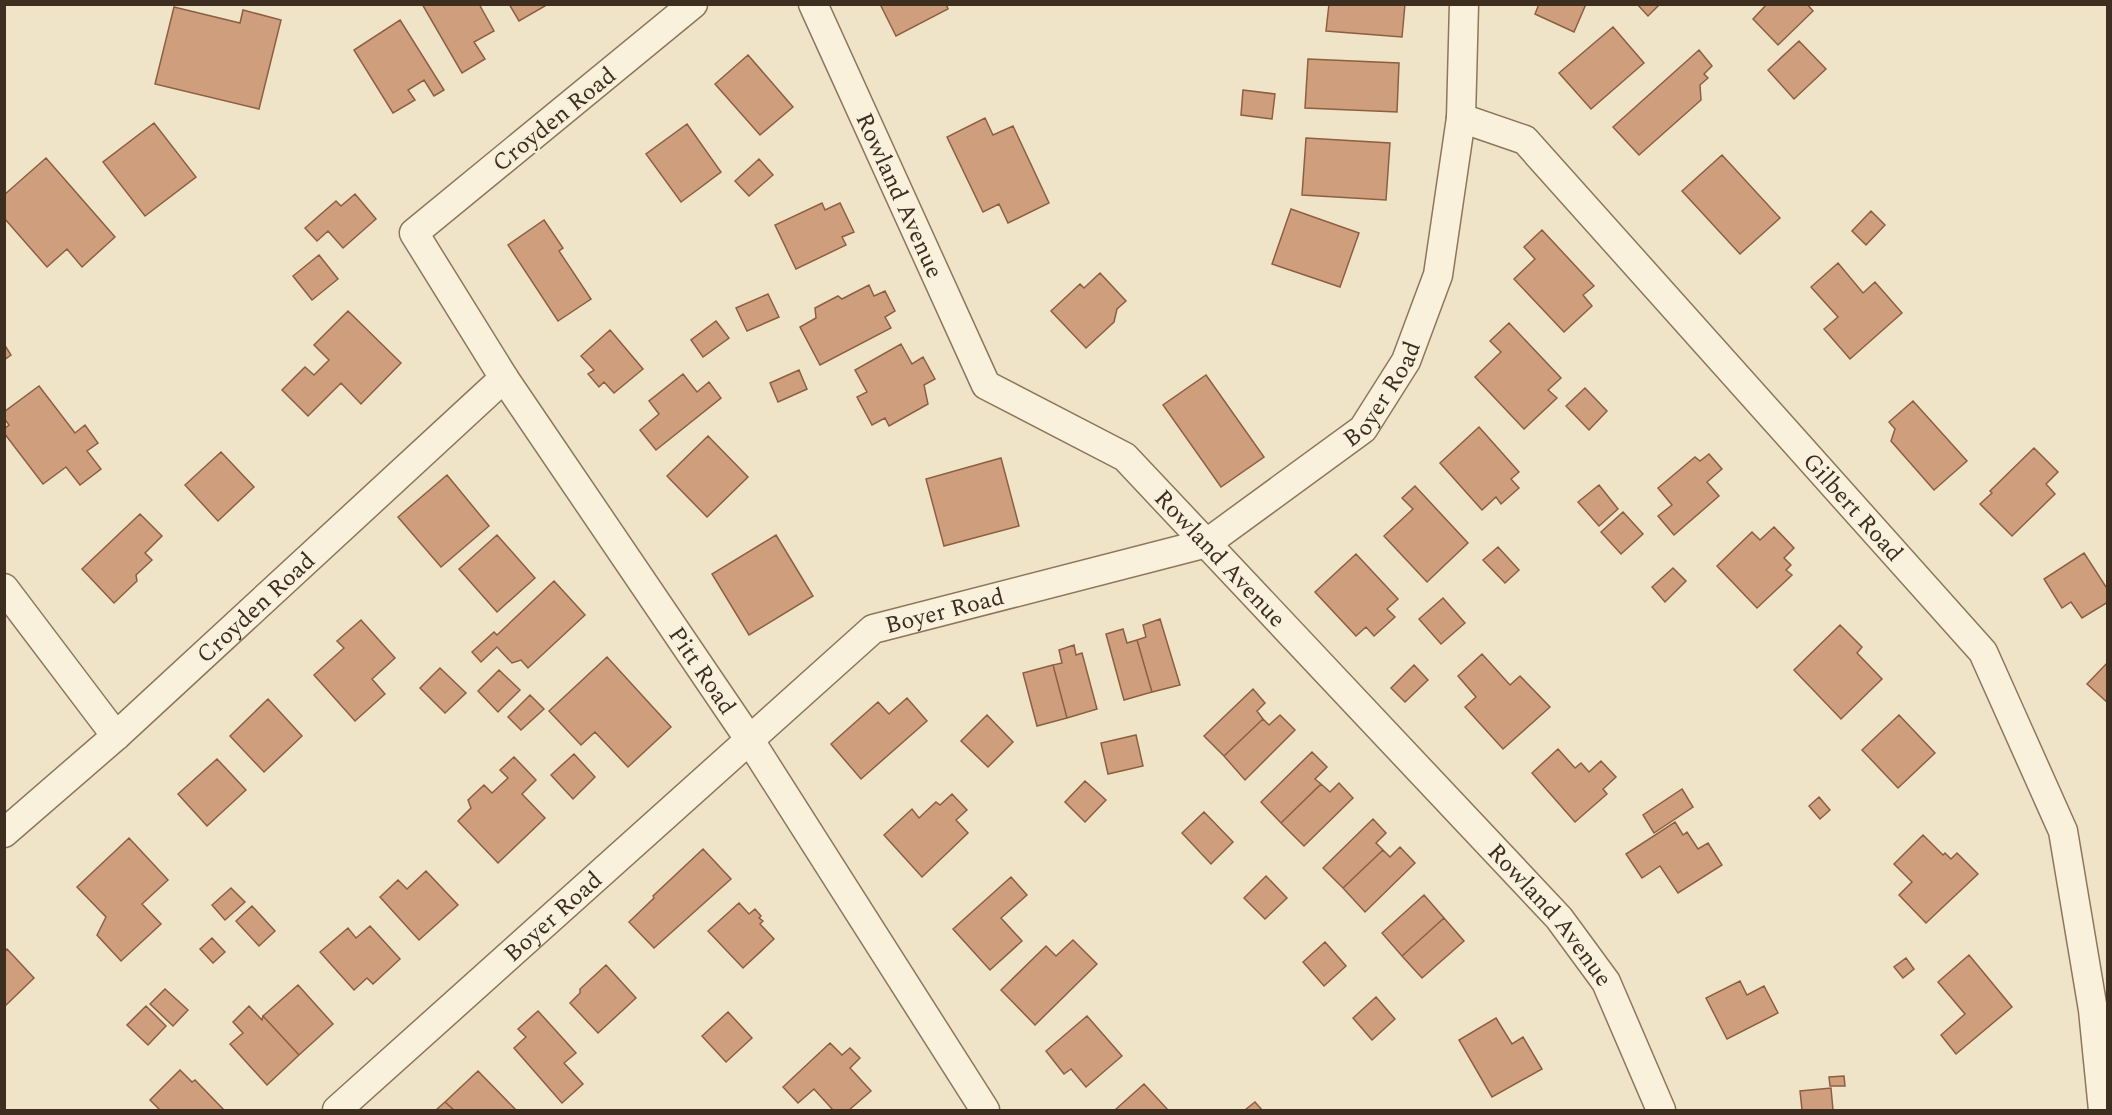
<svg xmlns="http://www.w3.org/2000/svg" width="2112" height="1115" viewBox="0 0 2112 1115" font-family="Spectral,serif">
<rect width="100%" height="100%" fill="#f0e4c8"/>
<!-- building -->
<path fill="#cf9f7d" stroke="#8d5f41" stroke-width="1.5" d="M422,4H479L494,31L474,42L485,59L462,73Z
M509,4H544L545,6L519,21Z
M880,4H946L948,9L896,36Z
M1329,4H1405L1402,37L1326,31Z
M1539,4H1586L1574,32L1535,14Z
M1637,4H1660L1648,16Z
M1767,4H1807L1813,11L1778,45L1753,19Z
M174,7L240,23L243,10L281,20L259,109L155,84Z
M400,20L444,90L434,96L424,80L408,90L415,100L393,113L354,50Z
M1613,27L1644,63L1591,109L1559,73Z
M1799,41L1826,69L1794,99L1768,70Z
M1699,50L1712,66L1704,74L1708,78L1700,85L1701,100L1639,155L1613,127Z
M748,55L793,107L760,135L715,84Z
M1308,59L1399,63L1397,112L1305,108Z
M1243,90L1275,94L1272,119L1241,115Z
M985,118L993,135L1013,126L1049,203L1008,223L999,204L983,212L947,137Z
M154,123L196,177L145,216L103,162Z
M687,124L721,172L681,202L646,154Z
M1306,138L1390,143L1386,200L1302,195Z
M1722,155L1780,218L1740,254L1682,191Z
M46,158L115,237L82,267L67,249L47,267L4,218V195Z
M759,159L773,175L749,196L735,181Z
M355,194L376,219L343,248L328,231L317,241L305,228L336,201L341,206Z
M822,203L825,210L840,203L854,232L842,237L846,245L796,269L775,225Z
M1291,209L1359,233L1340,287L1272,264Z
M1871,211L1885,225L1866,245L1852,231Z
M544,220L563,248L559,251L591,299L558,321L508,245Z
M1542,230L1594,286L1583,295L1592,306L1564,332L1514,279L1535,259L1524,247Z
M319,255L338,279L312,300L293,276Z
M1838,263L1863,293L1875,282L1902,313L1850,359L1824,329L1838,317L1811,287Z
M1100,273L1126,301L1117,309L1114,322L1086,348L1051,311L1080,284L1084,288Z
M869,285L874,296L885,291L895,311L885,317L891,328L820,365L800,327L816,318L815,308L838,296L842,299Z
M768,294L779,317L747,331L736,308Z
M348,311L401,363L361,404L341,383L308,416L282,390L305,367L314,375L329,360L314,345Z
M716,321L729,338L703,357L691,340Z
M1509,323L1561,378L1548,390L1557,398L1524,429L1475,377L1501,352L1490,341Z
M610,330L643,369L614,393L604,382L599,387L588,374L594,370L581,356Z
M4,344L11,355L4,360Z
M901,344L912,364L923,357L935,379L924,385L928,404L889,426L885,418L872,425L857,397L867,392L855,370Z
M799,370L807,389L778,402L770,383Z
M683,374L697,392L709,382L721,398L656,450L640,430L659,414L649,401Z
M1206,375L1264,457L1221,487L1163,405Z
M39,386L75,433L85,425L98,443L87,451L101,469L80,485L66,467L43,484L4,433V429L9,425L4,418V412Z
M1585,388L1607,411L1589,430L1566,406Z
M1913,401L1967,461L1934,490L1891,441L1895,429L1889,422Z
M1479,427L1519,472L1511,479L1519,488L1501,504L1496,497L1482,510L1440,463Z
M708,436L748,477L707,517L667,476Z
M2034,448L2058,472L2046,484L2055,494L2012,536L1980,504L1992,493L1990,491Z
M221,452L254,487L218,521L185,485Z
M1709,454L1722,469L1707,482L1719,496L1674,535L1658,516L1672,505L1658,488L1695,457L1700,461Z
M1001,458L1019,526L944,546L926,479Z
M447,475L489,526L441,567L398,517Z
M1599,485L1618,509L1599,526L1578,502Z
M1415,486L1468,543L1427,582L1384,536L1413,509L1402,498Z
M1623,512L1643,534L1621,554L1601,532Z
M140,514L162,536L145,553L152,560L136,575L137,581L114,603L82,569Z
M1774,527L1794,548L1784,558L1791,565L1786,570L1792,575L1757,608L1717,566L1752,532L1760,540Z
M497,535L535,578L497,612L459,569Z
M776,535L813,596L749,635L712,574Z
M1498,547L1519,570L1505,583L1483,560Z
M2084,553L2108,590V602L2082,618L2071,602L2062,608L2044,579Z
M1356,554L1398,599L1387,609L1395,617L1374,636L1366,627L1356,636L1315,592Z
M1673,568L1686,581L1665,602L1652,587Z
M554,581L585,615L528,668L521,660L512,663L497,647L481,662L472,652L494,632L497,635Z
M1443,598L1465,623L1441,644L1419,619Z
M1160,619L1180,685L1152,692L1137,640L1146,637L1143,625Z
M361,620L395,658L372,679L385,694L355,721L314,675L344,648L337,641Z
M1840,625L1862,647L1857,653L1882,679L1841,719L1794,670Z
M1123,629L1127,643L1137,640L1152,692L1124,700L1106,634Z
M1074,645L1076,655L1082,653L1097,709L1067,718L1053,665L1062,663L1059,650Z
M1482,654L1510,685L1520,676L1550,707L1503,749L1465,707L1476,697L1458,676Z
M607,657L671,727L628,767L595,732L581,745L549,711Z
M2108,662V703L2087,684Z
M1053,665L1067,718L1037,726L1023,673Z
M1414,665L1428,680L1405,702L1391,688Z
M440,668L466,693L445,713L420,688Z
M499,670L520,690L498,712L478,691Z
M1253,689L1265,703L1257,711L1263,719L1224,756L1204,736Z
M530,695L544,709L521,730L508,717Z
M907,698L927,721L861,779L831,744L878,702L889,714Z
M268,699L302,736L264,772L230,736Z
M987,715L1013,742L988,767L961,741Z
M1280,715L1295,730L1245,780L1224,756L1263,719L1269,725Z
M1899,715L1935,753L1898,788L1862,750Z
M1136,735L1143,766L1108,774L1101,743Z
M1558,749L1575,768L1581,763L1589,772L1601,761L1616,777L1603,789L1607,794L1575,822L1532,773Z
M1312,752L1327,767L1315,779L1321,784L1281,823L1261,802Z
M574,754L595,777L573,799L551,775Z
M514,757L536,780L522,794L545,818L498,863L458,821L471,808L468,800L484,785L492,793L508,778L500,770Z
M217,759L246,790L207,826L178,794Z
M1085,781L1106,800L1085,822L1065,802Z
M1339,783L1353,798L1304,846L1281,823L1321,784L1330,792Z
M1682,789L1693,807L1654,833L1643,815Z
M952,794L967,810L956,820L968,833L922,877L884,835L912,809L919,818L936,802L940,805Z
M1819,797L1830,810L1820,819L1809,806Z
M1204,812L1233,842L1211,864L1182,833Z
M1373,819L1386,833L1376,843L1383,850L1343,888L1323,868Z
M1675,822L1683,835L1687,832L1698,849L1708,843L1722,865L1678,893L1660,866L1642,878L1626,854Z
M1923,835L1943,855L1945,853L1951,859L1957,853L1978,874L1926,923L1899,895L1912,882L1894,864Z
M129,838L168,880L142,904L161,924L121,961L97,935L106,917L77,887Z
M1400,847L1415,863L1365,912L1343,888L1383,850L1390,857Z
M703,849L731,879L654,948L629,922L654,898L653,896Z
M426,871L458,905L419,940L380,897L398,880L407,889Z
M1266,876L1287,898L1265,919L1244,898Z
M1011,877L1027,895L1001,918L1022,941L990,970L953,929Z
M231,888L245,902L225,920L212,905Z
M1424,895L1444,918L1402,956L1382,933Z
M739,903L749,914L755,909L761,916L759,918L763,921L760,924L774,939L743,968L708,931Z
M252,906L275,931L259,946L236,921Z
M1444,918L1464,941L1422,978L1402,956Z
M370,926L400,959L373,984L367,978L354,990L320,952L348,928L356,938Z
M212,938L225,952L213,963L200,949Z
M1073,940L1097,964L1035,1025L1001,990L1046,946L1056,956Z
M1325,942L1346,966L1324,986L1303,962Z
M7,949L34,978L4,1007V952Z
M1969,955L2012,1007L1956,1054L1941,1035L1965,1014L1938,982Z
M1906,958L1914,969L1903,978L1894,967Z
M606,965L636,998L598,1033L570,1003L580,993V989Z
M1740,981L1747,995L1764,986L1778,1013L1727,1039L1706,998Z
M298,985L333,1024L299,1055L263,1016Z
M165,989L188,1010L173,1026L150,1004Z
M1376,997L1395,1019L1372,1040L1353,1018Z
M146,1006L166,1026L148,1045L127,1025Z
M249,1006L262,1020L263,1016L299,1055L267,1085L230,1044L243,1033L233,1022Z
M538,1011L576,1053L564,1063L583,1084L562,1103L514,1048L526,1037L518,1029Z
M728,1012L752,1038L726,1062L702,1036Z
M1087,1016L1122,1056L1086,1087L1071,1069L1064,1074L1046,1051Z
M1496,1018L1512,1044L1523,1037L1542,1069L1492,1097L1459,1040Z
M830,1043L842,1055L850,1048L860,1058L850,1068L871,1091L849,1110H833L814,1089L798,1103L783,1087Z
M180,1070L192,1082L195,1080L224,1110H160L150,1100Z
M478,1071L516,1110H454L445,1102Z
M1844,1076L1845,1086H1830L1829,1077Z
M1144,1084L1168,1110H1115Z
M1831,1088L1833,1110H1802L1800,1091Z
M445,1102L454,1110H436Z
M1255,1102L1262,1110H1245Z"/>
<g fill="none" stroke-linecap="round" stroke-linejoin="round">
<!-- minor casing -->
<g stroke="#8d765c" stroke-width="31">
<g id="minor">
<path id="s1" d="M693,4L414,233L504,378L749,739L985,1110"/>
<path id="s2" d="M813,4L986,385L1125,457L1559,918L1606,982L1661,1110"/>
<path id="s3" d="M1464,4L1461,118L1525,140L1983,652L2063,831L2093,1010L2103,1110"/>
<path d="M4,588L116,736"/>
<path id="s4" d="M4,833L116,736L504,378"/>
<path id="s5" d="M337,1110L873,629L1207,543L1363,429L1406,361L1438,275L1461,118"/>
</g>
</g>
<!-- minor -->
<use href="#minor" stroke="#faf1dc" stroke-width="28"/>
</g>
<g text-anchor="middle" stroke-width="4.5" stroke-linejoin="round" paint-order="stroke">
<!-- street labels -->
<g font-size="24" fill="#3d2e20" stroke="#f7eed8">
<text transform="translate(554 119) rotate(-39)" y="8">Croyden Road</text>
<text dy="8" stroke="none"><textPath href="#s2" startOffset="210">Rowland Avenue</textPath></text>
<text dy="8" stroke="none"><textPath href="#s5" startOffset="1298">Boyer Road</textPath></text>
<text dy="8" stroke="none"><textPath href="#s3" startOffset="674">Gilbert Road</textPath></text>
<text dy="8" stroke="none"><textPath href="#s2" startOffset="714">Rowland Avenue</textPath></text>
<text dy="8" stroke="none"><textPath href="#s4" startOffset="338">Croyden Road</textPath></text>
<text dy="8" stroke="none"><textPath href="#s5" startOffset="794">Boyer Road</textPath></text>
<text dy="8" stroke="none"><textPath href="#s1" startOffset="885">Pitt Road</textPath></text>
<text dy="8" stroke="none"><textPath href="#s5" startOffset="290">Boyer Road</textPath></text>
<text dy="8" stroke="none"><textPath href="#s2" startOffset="1200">Rowland Avenue</textPath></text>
</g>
</g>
<!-- border -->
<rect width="2112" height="1115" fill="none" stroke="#3d2e20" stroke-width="12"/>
</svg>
